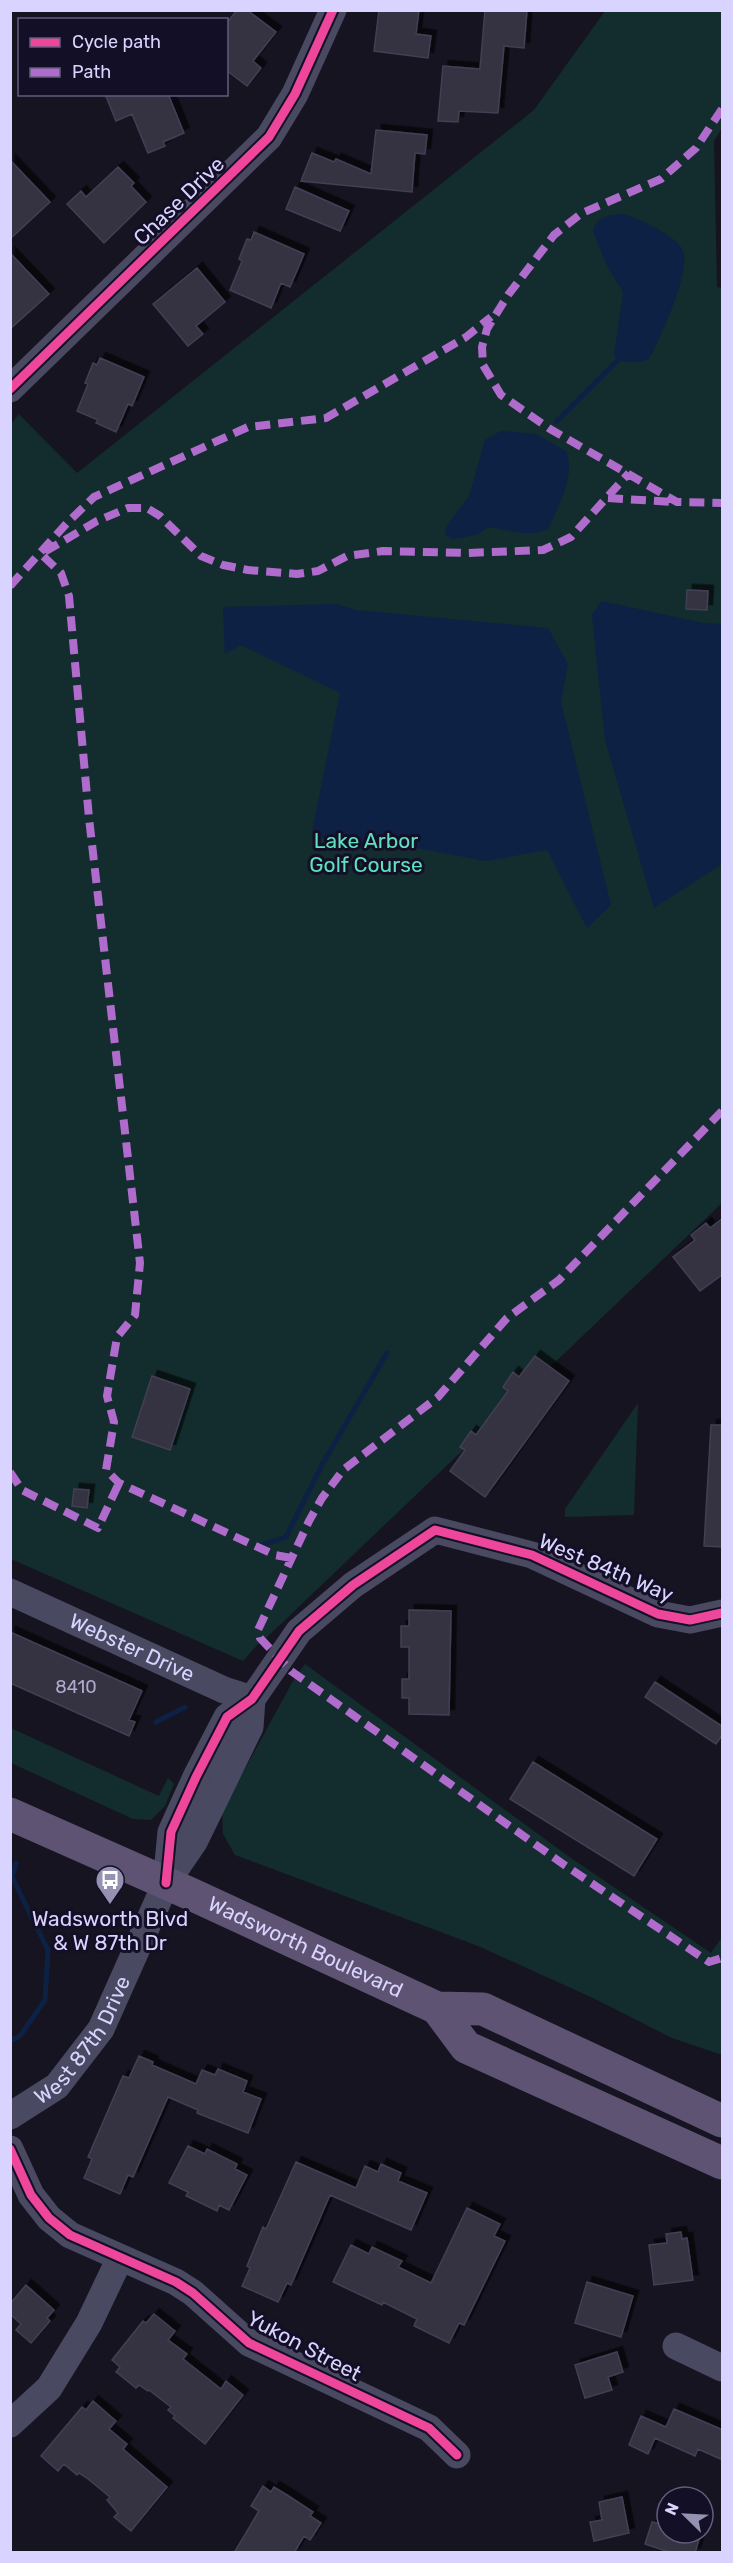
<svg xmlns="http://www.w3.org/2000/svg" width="733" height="2563" viewBox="0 0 733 2563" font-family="Rubik,sans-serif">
<defs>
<filter id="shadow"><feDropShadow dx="5.5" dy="-5.5" stdDeviation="0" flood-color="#0009"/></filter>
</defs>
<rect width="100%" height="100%" fill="#161421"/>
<!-- green -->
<path fill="#132c2d" d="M605,11H722V128L714,141L717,287L722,288V1203L263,1641H261L243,1661L11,1559V424L19,414L77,473L534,110Z
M638,1403L634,1515L565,1517V1509Z
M305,1664L571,1858L711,1953L722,1937V2055L672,2038L595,1999L478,1946L235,1855L223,1834L222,1811L294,1679Z
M11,1728L159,1796L168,1778L174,1784L165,1806L151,1820L133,1819L11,1763Z"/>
<!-- water -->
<path fill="#0d2144" d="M623,214C636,217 676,236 682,249C693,269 660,338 649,359C637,363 624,365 614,356L623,292L607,266L593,231C597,216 609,215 623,214Z
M501,431L536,434L566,451C576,476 558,507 548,529C529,538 509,530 489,527L476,535L452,539L446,535L445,528L469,496L485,440Z
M601,601L704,623L722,624V864L654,908L605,740L592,615Z
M336,604L356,610L548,628L568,664L561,702L611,905L587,928L547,850L486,861L395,844L338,846L312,832L340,693L241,645L225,654L223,607Z"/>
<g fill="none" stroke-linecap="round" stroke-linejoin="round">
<!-- stream -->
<path stroke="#0d2144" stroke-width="5" d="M556,422L618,360
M262,1545L286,1537L323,1463L387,1353
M156,1722L185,1707
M10,2041L20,2036L45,2000L48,1950L12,1877L16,1863"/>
</g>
<!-- building -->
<path fill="#343243" stroke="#433f54" stroke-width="1.5" filter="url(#shadow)" d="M237,10H247L276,32L253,61L261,68L247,86L226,70V24Z
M379,10H419L416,34L431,36L428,58L374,51Z
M485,10H527L524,48L504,46L498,113L459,111L458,122L438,121L443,66L480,69Z
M105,94H168L184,133L163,142L165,146L148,153L132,114L116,121Z
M376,130L427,135L425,154L415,153L412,192L301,181L312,153L334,162L336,159L371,174Z
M10,160L50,202L10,239Z
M118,167L134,183L131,186L146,202L104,243L67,204L81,191L86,197Z
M295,187L349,211L340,231L286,209Z
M254,232L304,254L290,287L281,283L271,308L230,290L242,261L239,259L247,239L251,240Z
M10,253L49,294L10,329Z
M197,268L225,302L196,326L203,334L188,346L153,304Z
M100,358L144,377L132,406L128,404L116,432L96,423L98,420L77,411L88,384L85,383L93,363L97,365Z
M687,590L708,591L707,610L686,609Z
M723,1218V1274L700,1291L673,1257L695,1240L691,1235L706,1223L710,1228Z
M535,1356L569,1381L485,1497L450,1471L465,1450L460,1447L471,1431L476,1435L508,1391L503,1387L513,1372L519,1377Z
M152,1376L190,1389L170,1450L132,1437Z
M711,1425H723V1547L704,1546Z
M74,1489L89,1490L87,1508L72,1506Z
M409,1610L451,1611L449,1715L409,1714V1698H402V1679H409V1647H401V1626H409Z
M10,1632L142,1691L129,1720L135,1722L129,1736L10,1683Z
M655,1682L723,1727V1734L716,1744L645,1697Z
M533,1762L657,1839L634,1876L510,1799Z
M139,2056L153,2062L152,2065L196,2084L202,2070L215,2075L218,2069L247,2081L243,2092L261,2099L248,2133L197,2113L198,2110L168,2097L133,2177L128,2175L120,2194L84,2178L92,2159L88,2157L123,2076L129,2078Z
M188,2146L205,2154L207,2149L237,2164L235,2169L247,2175L229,2210L219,2205L217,2211L186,2196L188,2192L169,2183Z
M296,2162L356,2188L365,2166L378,2172L381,2164L401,2173L398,2181L427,2193L411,2230L330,2195L291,2285L287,2283L278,2302L242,2286L250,2268L247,2266L263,2227L266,2229Z
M467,2208L500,2224L494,2236L505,2241L464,2325L459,2323L449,2343L414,2326L417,2319L383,2302L382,2305L333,2282L351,2245L369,2254L372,2247L402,2261L398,2267L431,2283Z
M681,2232L682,2239L687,2238L693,2280L654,2285L649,2245L667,2243L666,2234Z
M587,2282L633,2296L621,2337L575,2323Z
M26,2285L54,2310L47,2318L50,2321L31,2343L16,2330L21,2324L10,2314V2304Z
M154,2314L175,2331L168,2340L187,2354L183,2359L221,2389L226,2381L243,2395L205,2444L173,2418L175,2416L168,2410L171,2407L149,2390L148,2391L139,2385L136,2388L116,2372L120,2367L112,2360L143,2321L146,2323Z
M617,2352L623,2372L608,2377L612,2390L585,2398L575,2365Z
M93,2401L116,2421L109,2429L127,2444L123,2449L167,2487L131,2531L114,2517L118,2513L107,2500L110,2497L88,2479L79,2473L77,2475L64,2464L58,2471L41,2456L82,2407L86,2410Z
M674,2409L723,2430V2460L698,2449L695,2456L655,2438L648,2454L629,2445L641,2416L666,2427Z
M263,2486L271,2492L274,2487L287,2495L313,2512L310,2516L321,2523L310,2540L304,2536L294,2553H234L259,2511L251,2506Z
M622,2497L629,2533L594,2541L590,2522L602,2520L599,2502Z
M652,2522L667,2525V2533H692L700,2536L695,2553H672L645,2544Z"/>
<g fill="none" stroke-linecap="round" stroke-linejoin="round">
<!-- minor -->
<g stroke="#4a4962" stroke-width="27">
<path d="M10,389L269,137L295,94L333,10"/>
<path id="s1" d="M10,1592L224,1690L252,1699"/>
<path d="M166,1883L171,1832L196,1777L227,1717L252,1699L299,1631L353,1585L435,1530L532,1555L658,1614L690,1620L722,1613"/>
<path id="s2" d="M10,2116L57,2086L101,2029L166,1883L194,1842L250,1727L252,1699"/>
<path d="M10,2149L31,2195L49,2218L70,2235L176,2282L193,2293L249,2343L429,2428L457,2455"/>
<path d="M676,2346L722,2368"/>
<path d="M10,2424L49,2388L89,2323L120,2258"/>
</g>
<!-- major -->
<g stroke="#5e5373" stroke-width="33">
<path id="s3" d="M10,1814L193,1895L437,2008L483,2009L722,2121"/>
<path d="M437,2008L466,2047L722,2163"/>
</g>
<!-- quiet -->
<path stroke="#b06ccc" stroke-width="8" stroke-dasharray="15 8" stroke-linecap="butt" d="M722,109L696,148L661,179L582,213L554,235L508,295L487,329L482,347L483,365L501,395L550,429L677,502L722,503
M608,498L674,502
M10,586L67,523L94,497L248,427L326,418L466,337L491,317
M722,1111L559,1280L507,1318L438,1397L343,1470L322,1498L309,1521L258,1630L260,1638L291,1671L563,1864L709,1962L722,1958
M10,1472L22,1490L98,1528L119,1483
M291,1558L275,1555L119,1483L106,1470L114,1422L107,1396L117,1337L135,1315L140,1263L89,818L69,596L61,573L41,554L97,521L128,508H147L160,516L201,556L223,565L248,570L297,574L318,571L347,556L383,551L468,553L543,550L571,537L629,473"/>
<!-- cycleway casing -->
<g stroke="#130f26" stroke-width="13">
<path id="cycleway" d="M10,389L269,137L295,94L333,10
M166,1883L171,1832L196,1777L227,1717L252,1699L299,1631L353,1585L435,1530L532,1555L658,1614L690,1620L722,1613
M10,2149L31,2195L49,2218L70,2235L176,2282L193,2293L249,2343L429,2428L457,2455"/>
</g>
<!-- cycleway -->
<use href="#cycleway" stroke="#ed469a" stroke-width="9"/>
</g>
<!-- icons -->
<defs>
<g id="bus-pin" transform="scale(1.5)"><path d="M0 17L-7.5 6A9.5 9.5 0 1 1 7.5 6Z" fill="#9591b1" stroke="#130f26"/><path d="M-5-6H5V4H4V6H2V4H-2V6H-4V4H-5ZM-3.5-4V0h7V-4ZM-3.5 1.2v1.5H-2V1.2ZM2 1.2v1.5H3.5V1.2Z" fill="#fff"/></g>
</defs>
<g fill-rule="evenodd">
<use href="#bus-pin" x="110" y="1880"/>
</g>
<g text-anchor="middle" stroke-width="6" stroke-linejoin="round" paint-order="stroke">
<!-- number labels -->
<g font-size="18" fill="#b0acd0">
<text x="76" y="1693">8410</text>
</g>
<!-- street labels -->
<g font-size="21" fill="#d9d4ff" stroke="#130f26">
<text transform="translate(179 201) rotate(-44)" y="7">Chase Drive</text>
<text transform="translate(606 1568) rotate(23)" y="7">West 84th Way</text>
<text dy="7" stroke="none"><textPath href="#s1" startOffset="134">Webster Drive</textPath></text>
<text dy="7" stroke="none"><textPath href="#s3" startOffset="324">Wadsworth Boulevard</textPath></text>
<text dy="7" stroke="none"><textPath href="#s2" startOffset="108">West 87th Drive</textPath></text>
<text transform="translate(304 2346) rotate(28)" y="7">Yukon Street</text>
</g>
<!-- park labels -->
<g font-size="21" fill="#5fe0c0" stroke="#130f26">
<text x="366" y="848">Lake Arbor<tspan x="366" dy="24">Golf Course</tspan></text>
</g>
<!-- poi labels -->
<g font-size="21" fill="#d9d4ff" stroke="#130f26">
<text x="110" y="1926">Wadsworth Blvd<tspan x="110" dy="24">&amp; W 87th Dr</tspan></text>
</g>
</g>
<!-- border -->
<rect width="733" height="2563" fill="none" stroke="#d9d4ff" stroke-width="24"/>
<!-- legend -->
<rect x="18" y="18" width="210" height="78" fill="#130f26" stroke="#625e7d" stroke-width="1.5"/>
<rect x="30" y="38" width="30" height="9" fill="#ed469a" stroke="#625e7d" stroke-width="1.5"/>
<text x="72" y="48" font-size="18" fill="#d9d4ff">Cycle path</text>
<rect x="30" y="68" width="30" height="9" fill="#b06ccc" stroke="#625e7d" stroke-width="1.5"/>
<text x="72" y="78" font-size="18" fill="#d9d4ff">Path</text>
<!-- north arrow -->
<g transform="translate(685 2515) rotate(294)"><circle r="28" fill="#130f26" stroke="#625e7d" stroke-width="1.5"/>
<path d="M0-4.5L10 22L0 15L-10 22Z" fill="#9591b1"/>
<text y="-9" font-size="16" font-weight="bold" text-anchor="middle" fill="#d9d4ff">N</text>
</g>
</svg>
